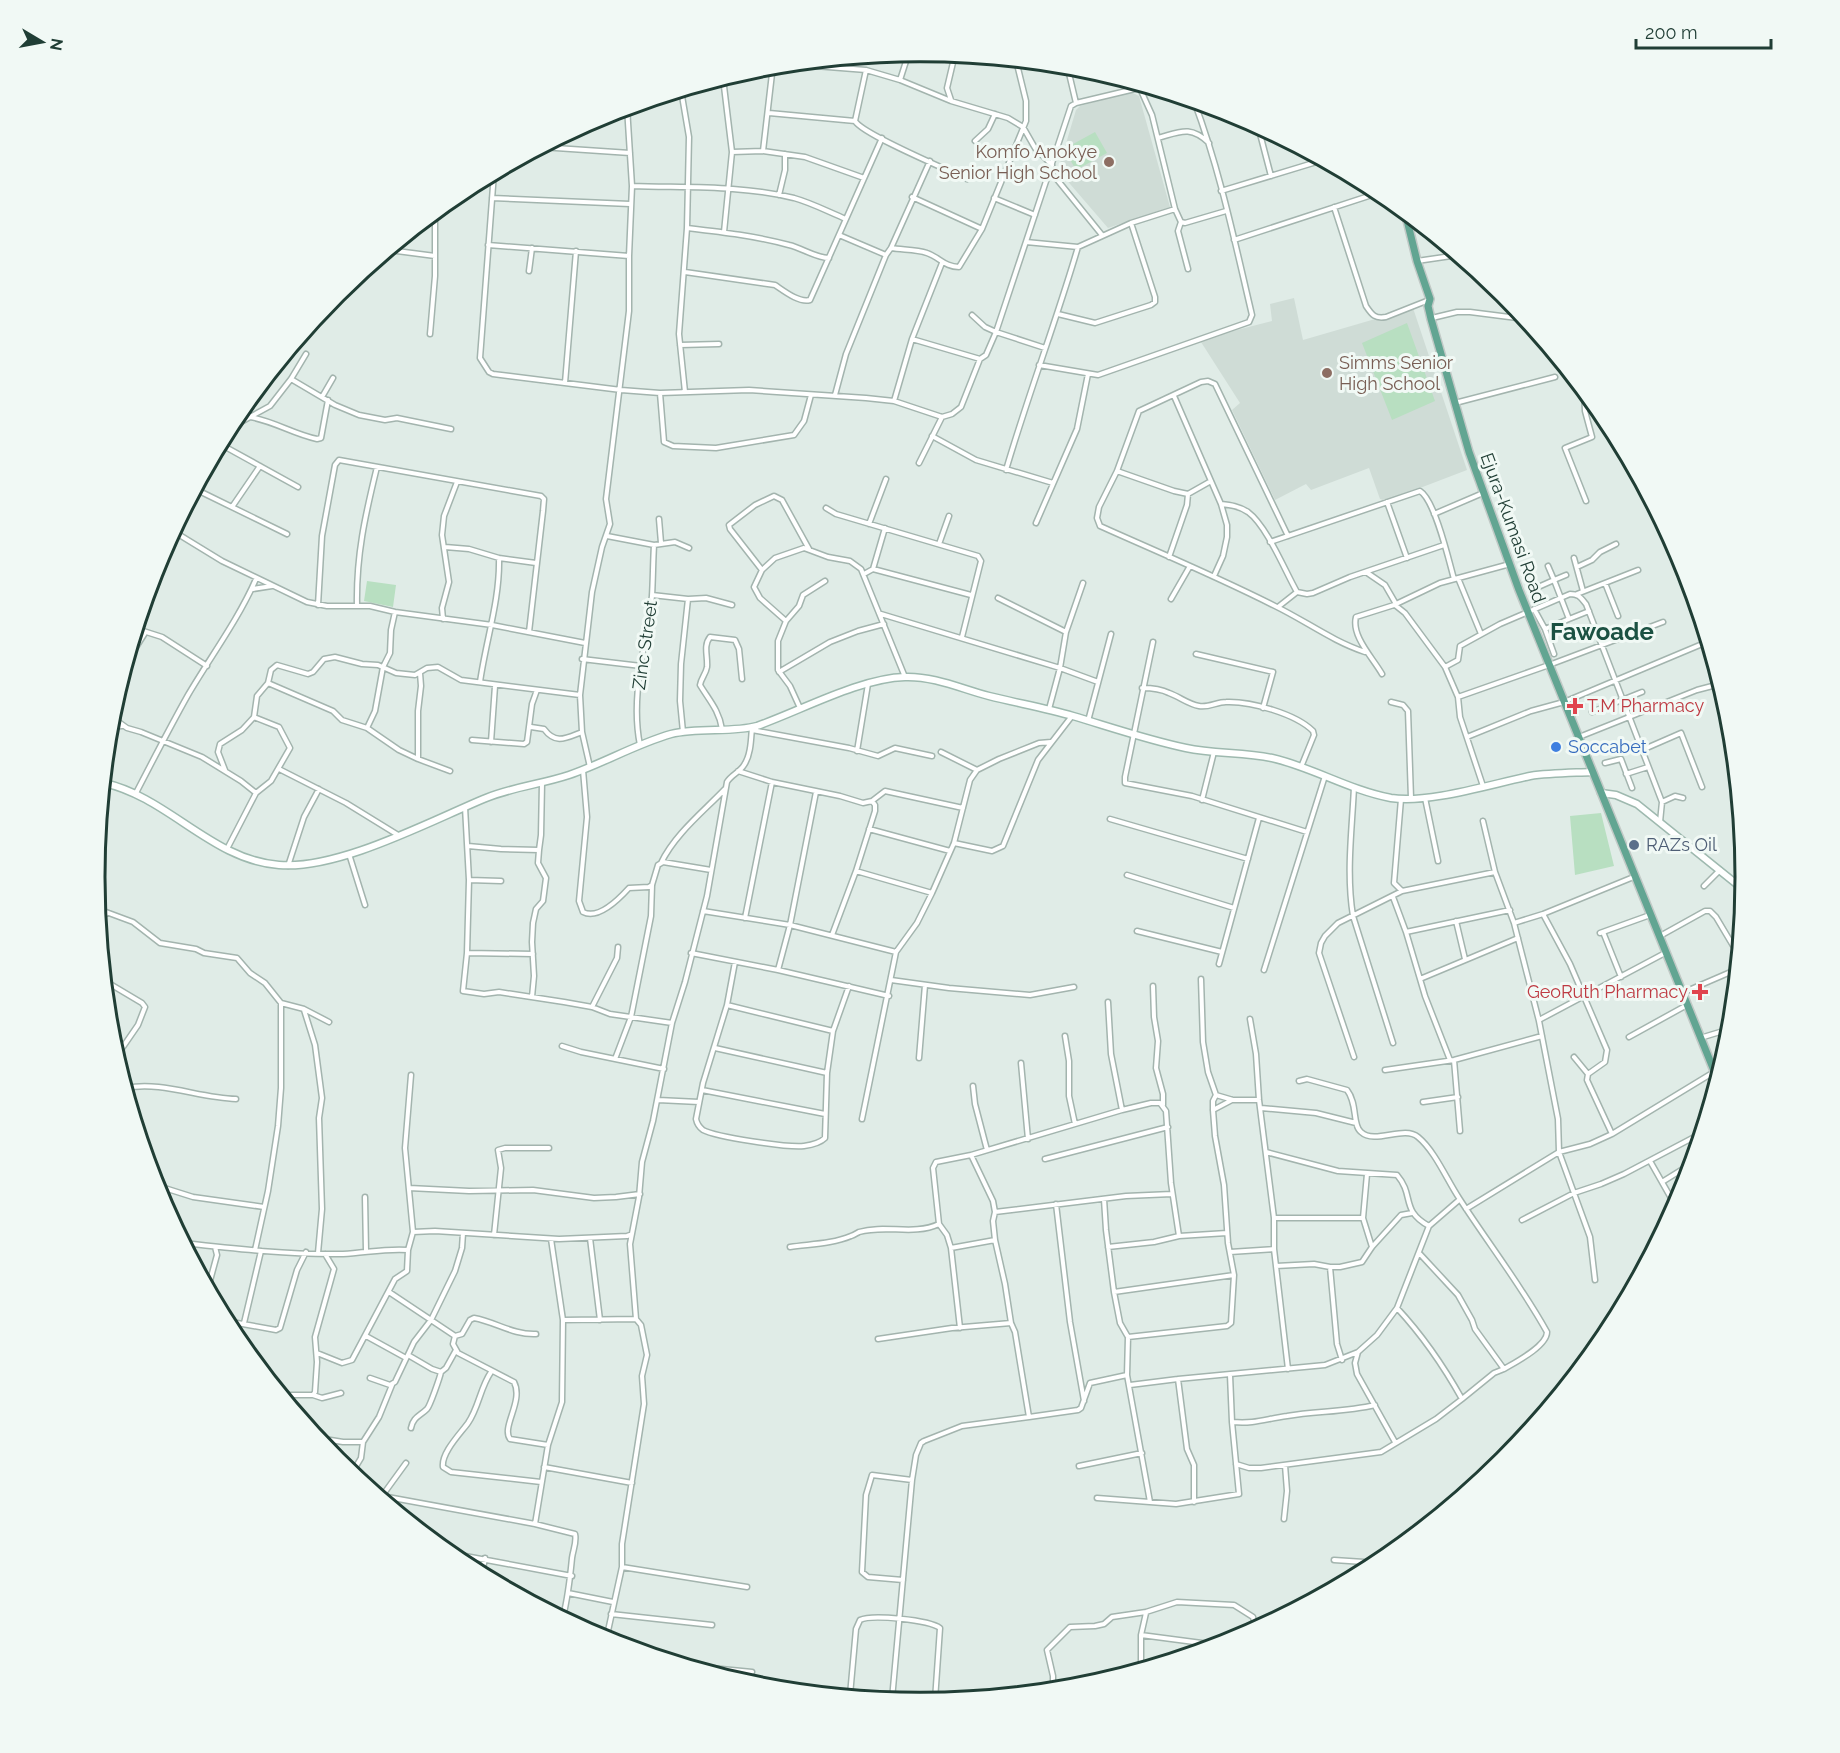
<svg xmlns="http://www.w3.org/2000/svg" width="1840" height="1753" viewBox="0 0 1840 1753" font-family="Raleway,sans-serif">
<rect width="100%" height="100%" fill="#e0ece7"/>
<!-- built -->
<path fill="#cfdcd6" d="M1131,92L1139,96L1170,207L1108,228L1058,170L1076,110L1080,106Z
M1294,298L1303,340L1413,308L1467,470L1386,501L1380,499L1369,468L1311,490L1306,484L1275,500L1232,410L1240,403L1201,342L1233,331L1272,321L1270,304Z"/>
<!-- green -->
<path fill="#b8dfc1" d="M1095,132L1107,153L1076,170L1064,149Z
M1407,323L1435,401L1392,420L1362,343Z
M367,581L396,585L393,607L364,601Z
M1601,813L1614,866L1575,875L1570,816Z"/>
<g fill="none" stroke-linecap="round" stroke-linejoin="round">
<!-- street casing -->
<g stroke="#a3b4ae" stroke-width="7">
<path id="street" d="M790,64L866,70L900,80L951,101L1008,118L1023,127L1035,148L1052,165
M1067,65L1076,103
M723,78L732,152L724,232
M900,80L909,52
M1138,84L1152,115L1175,209
M681,90L689,137L687,228L679,334L685,392
M951,100L947,88L955,54
M769,113L855,121C862,134 948,170 967,179
M855,121L866,70
M1258,126L1271,176
M1158,138C1180,132 1190,125 1209,143
M975,141L988,129L995,114
M541,147L630,153
M763,151L773,65
M732,152L763,151L805,157L864,178
M1051,172L1102,235
M494,173L480,358L489,372L493,374L621,390L660,393L749,390L866,398L894,401L942,417L952,414L961,407L980,359L986,355L996,332L1045,348
M632,186C686,188 741,185 794,198C812,203 829,212 846,219
M1221,191L1323,160
M779,195L785,170V154
M912,197L982,229
M492,198L630,204
M994,198L1035,215
M1334,207L1366,306C1372,315 1375,319 1386,317L1429,300
M1181,222L1178,231L1188,269
M687,228C721,232 756,236 789,245C802,248 816,258 829,258
M839,235L886,255
M1234,240L1381,192
M1026,242L1078,247L1131,223L1175,209L1181,222L1185,223L1226,211
M488,245L629,256
M891,248C903,250 916,249 927,253C939,257 945,267 959,267L982,229L1026,121V101L1016,60
M389,250L435,256
M1417,261L1458,255
M529,271L532,248
M685,272L775,285C784,291 799,303 810,300L882,138
M1058,314L1095,323L1151,305L1155,302V297L1131,223
M972,315L985,327L996,332L1071,106L1076,103L1139,88
M1432,318L1457,312H1470L1525,319
M430,334L435,276V212
M912,339L942,263
M680,345L719,344
M1039,365L1098,375L1249,322L1252,315C1235,243 1220,170 1194,101
M291,379L335,405L359,415L385,420L397,418L451,429
M565,383L576,251
M1584,390L1585,411L1592,437L1565,448L1586,501
M660,393L664,442L673,446L716,448L794,435L804,421L811,395
M835,395L846,354L886,255L891,248L930,161
M1174,396L1221,504L1227,525V537L1223,556L1214,576
M322,397L333,378
M249,400L248,412L250,417C274,421 293,434 317,439L321,438L328,400
M894,401L912,339L980,359
M1455,403L1555,377
M240,411L248,412
M228,429L270,406L291,379L306,354
M932,436L976,460L1053,483
M220,444L298,487
M919,463L942,417
M1006,470C1028,395 1056,322 1078,247
M1117,471L1174,491L1188,494L1211,481
M195,489L287,534
M1387,502L1407,558
M1221,504C1230,505 1239,506 1248,512C1267,526 1285,571 1297,592L1278,607
M232,507L260,466
M826,508L836,514L978,556L981,561L962,637
M1434,514L1483,493
M659,519L661,543
M1036,523L1077,429L1088,374
M869,524L886,479
M173,531L222,561L307,602L327,606H370L395,612L492,625L585,643
M607,536L654,545L675,542L689,548
M1288,536L1215,384L1208,381L1201,382L1139,411L1117,471L1099,507L1097,518L1100,526C1158,552 1218,577 1275,606C1306,621 1332,641 1365,652
M1270,542L1420,491C1435,500 1449,561 1454,579
M939,544L949,516
M445,547L469,549L499,558L536,563
M1169,557L1187,505L1188,494
M1574,558L1583,591
M1548,566L1554,580L1566,575
M1577,567L1592,560L1600,552L1616,544
M873,569L971,595
M762,570L730,529L729,525L755,505L774,496L782,500L809,549
M1366,572L1385,585L1396,604
M864,574L873,569L885,528
M1458,578L1481,634
M1605,583L1618,616
M253,589L272,586
M1297,592L1307,594L1313,593L1350,577L1444,545
M1577,594L1638,570
M652,595L688,599L681,664L680,701L683,732
M998,598L1066,632
M688,599L706,598L732,605
M1171,599L1190,566
M318,605L322,536L335,465L339,460L541,496L544,499L543,511L529,632
M1395,605L1405,613L1445,667L1458,697L1460,717L1483,786
M357,606C356,556 365,516 377,467
M1534,609L1545,629L1569,619L1554,580L1536,588
M881,614L1060,668L1098,682
M443,619L442,608L449,582L442,535L444,516L457,482
M1569,619L1589,611
M786,621L799,606L803,595L825,581
M137,629L162,637L207,666
M1545,629L1554,654
M145,633L131,655L120,699L113,711V718L127,728L141,732L202,757L241,781L256,793L227,849
M1153,642L1125,777V783L1192,796L1307,832
M1196,654L1273,672L1263,708
M582,659L641,666
M1445,667L1458,660L1460,646L1500,624L1570,594C1579,594 1581,598 1586,604L1662,802L1660,822
M779,672L830,642L858,631L884,624
M1382,674C1373,658 1351,636 1356,617L1394,605L1440,583L1510,564
M480,682C486,640 500,600 499,558
M268,683L333,711L342,720L367,728L399,750L418,759L450,771
M1142,688C1152,688 1161,689 1169,693C1180,697 1188,704 1199,706C1208,708 1217,702 1226,702C1251,701 1296,714 1313,731L1314,735L1301,767
M1458,697L1549,665L1663,622
M1391,702L1403,705L1408,711L1411,798
M800,708L790,686L778,670V641L786,621L760,598L754,587L762,570L775,558L804,548L828,557L850,561L861,569L905,677
M1049,709L1060,668L1066,632L1083,583
M1592,712L1642,692
M254,717L279,727L290,748L271,781L256,793
M1088,721L1111,634
M109,727L122,726
M531,727L544,729C556,745 566,738 582,732
M367,728L375,711L383,667L390,653L391,630L395,612
M722,729C719,710 709,700 700,685C701,678 706,674 707,667C708,656 703,646 710,637L735,640L739,649L742,679
M752,730L849,748L878,756L895,748L932,756
M1467,737L1531,711L1564,702L1707,642
M1579,737L1697,690L1720,684
M472,740L524,744L527,742L532,704L537,690
M491,742L495,686
M640,745C630,696 646,645 652,596C653,579 653,562 654,545
M1642,750L1681,733L1702,787
M857,751L868,684
M941,752L977,770
M418,759V711L421,686L420,673
M1605,763L1621,759L1632,788
M590,767L582,732L580,695L592,592L602,547L610,524L606,499L629,311V256L632,186L627,107
M279,769L346,803L398,835
M225,770L218,752L220,744L242,730L254,717L257,696L268,683L271,670L277,665L308,674L313,672L324,659L335,657L362,664L378,665L396,673L415,675L427,668L438,667L461,680L580,695
M583,770L587,817L579,901L583,912C598,920 619,899 629,888L649,887L652,885
M738,771L772,782L840,796L863,803L872,801L885,791L963,808
M1626,774L1648,767
M1733,774V748
M1354,787C1352,830 1346,873 1353,916L1393,1043
M136,793C153,760 170,727 188,695C211,656 238,620 256,579
M1425,798L1438,861
M1401,799L1394,883L1402,891
M1202,800L1214,752
M872,801L875,805V811L856,871L932,893
M1662,802L1675,796L1683,798
M465,807L469,880L501,881
M1110,819L1248,859
M1483,821L1495,872
M869,829L950,851
M954,843L992,851L1003,846L1038,760L1072,716
M468,846L501,849L539,850L541,835L542,783
M349,854L365,905
M661,863C675,834 703,812 725,789
M288,866L304,817L319,789
M1127,875L1234,908
M469,880L467,953L463,991L484,994L499,992L564,1002L592,1007L610,1014L672,1023
M1704,886L1720,870
M1393,897L1406,932L1510,910
M98,909L133,922L160,943L196,949L204,953L237,958L250,973L265,983L281,1003L304,1009L329,1022
M703,911L790,925L896,952
M1543,914L1570,964L1607,1050L1605,1062L1588,1074L1587,1080L1612,1134
M99,917L108,913
M745,918L772,782
M1456,921L1465,959
M1514,923L1543,914L1636,876
M1137,931L1222,952
M1406,932L1420,979
M1603,932L1621,977
M1600,933L1650,915
M832,935L856,871
M1660,936L1705,911H1710L1716,917L1738,954
M467,953L533,954
M691,953L778,970L889,996
M735,962L727,1005L833,1031
M1219,964L1259,818
M778,970L790,925L816,792
M1264,970L1325,776
M891,980L949,988L1030,995L1074,987
M105,981L142,1003L145,1007L138,1025L116,1057
M1153,986L1154,1017L1158,1041L1156,1068L1163,1094V1105
M1682,993L1733,971
M532,997L534,976L532,942L533,923L536,909L543,901L546,878L538,863L539,850
M1108,1002L1111,1054L1122,1110
M727,1005L703,1083L696,1119C697,1124 699,1127 703,1130C716,1137 789,1148 804,1146C811,1145 820,1143 825,1138L827,1073L833,1031L849,986
M592,1007L617,958L618,947
M304,1010L315,1045L322,1098L319,1118L322,1209L318,1253
M1250,1019L1256,1054L1259,1100L1274,1218V1249L1288,1369
M1539,1020L1665,953
M1065,1036L1069,1061V1096L1075,1124
M1629,1037L1687,1005
M1700,1038L1730,1029
M562,1046L581,1052L664,1069
M715,1048L827,1073
M1354,1057L1319,953L1321,943L1325,936L1338,923L1402,891L1495,872L1514,923L1539,1021L1558,1119L1559,1152L1590,1237L1595,1280
M1574,1057L1588,1074
M919,1058L925,985
M615,1059L631,1017L651,916L652,885L658,865L663,862L711,870
M1450,1060L1425,996L1420,979L1518,938
M1454,1060L1460,1131
M1021,1063L1028,1139
M1385,1070L1454,1060L1542,1036
M1299,1081L1307,1079L1347,1090C1358,1104 1352,1125 1361,1132C1375,1145 1404,1125 1418,1137C1435,1151 1447,1180 1459,1198C1488,1243 1521,1285 1547,1332C1547,1346 1516,1362 1504,1369
M973,1086L975,1104L987,1150
M126,1088C162,1081 199,1098 236,1099
M702,1090L825,1114
M1216,1095L1233,1100H1259
M658,1100L699,1102
M1423,1102L1458,1097
M1261,1108L1316,1113L1356,1123
M1213,1110L1232,1100
M862,1119L896,952L917,923L932,893L954,843L970,780L977,770L999,759L1039,743L1051,742
M1266,1152L1338,1171L1397,1175C1415,1196 1400,1210 1429,1226
M971,1155L1122,1110L1151,1103H1160L1166,1111L1171,1183L1179,1236
M1045,1159L1168,1127
M1650,1161L1671,1198L1675,1199L1681,1195
M1367,1174L1363,1218L1372,1247
M1662,1182L1691,1164
M155,1185L193,1197L264,1207
M409,1188L469,1191L533,1190L594,1198L616,1197L640,1194
M365,1197L366,1251
M1104,1199L1106,1230L1114,1292L1120,1323L1128,1337L1127,1375L1150,1502
M1056,1204L1070,1322L1084,1401
M1466,1209L1559,1152L1590,1144L1612,1134L1714,1072
M995,1212L1126,1196L1172,1194
M1274,1218H1363
M1522,1220L1574,1193L1601,1184L1624,1174L1700,1134
M413,1232L435,1231L559,1239L627,1236L630,1235
M494,1235L501,1168L498,1150L505,1148H549
M590,1238L600,1320
M551,1239L563,1320
M184,1243C237,1249 291,1255 343,1254C365,1253 387,1248 408,1250L407,1271L395,1279L352,1360L342,1363L317,1353
M790,1247C810,1244 832,1244 851,1236C854,1235 857,1233 859,1232C886,1224 913,1236 939,1224
M1108,1247L1154,1242L1179,1236L1227,1233
M951,1248L995,1240
M255,1250L268,1191L278,1126L281,1088V1003
M408,1250L413,1232L405,1148L411,1075
M1230,1252L1274,1249
M1420,1254L1458,1295L1472,1320L1475,1329L1504,1369L1494,1373L1462,1399
M1276,1266L1314,1264L1330,1267
M208,1288L217,1255L215,1247
M389,1292L455,1336L453,1344L458,1353L514,1382C524,1401 501,1427 510,1439L548,1445
M1114,1292L1234,1275
M226,1321L276,1330L280,1328L297,1270L306,1252
M244,1323L261,1251
M366,1336L406,1358
M455,1336L462,1334L470,1320L474,1318C496,1322 513,1335 536,1334
M1128,1337L1227,1326L1231,1323L1234,1275L1228,1243L1224,1185L1215,1136L1213,1110V1101L1216,1095L1208,1072L1203,1042L1201,979
M878,1339L952,1328L1011,1323
M1358,1352L1355,1363L1357,1374L1395,1442
M408,1355L432,1369L441,1372L446,1368L456,1350
M1342,1360L1337,1344L1330,1267H1340L1362,1262L1372,1247L1401,1215L1412,1213
M491,1372C480,1388 479,1407 468,1423C460,1434 441,1453 443,1467L451,1472L541,1482
M370,1378L390,1385L395,1382L414,1342L431,1320L455,1271L462,1248L463,1233
M1178,1379L1187,1449L1194,1465V1502
M1130,1385L1178,1379L1325,1365L1358,1352L1377,1335L1397,1308L1429,1226L1459,1200
M283,1395H313L315,1392L317,1362L315,1337L334,1269L325,1254
M313,1395L322,1398L341,1393
M1029,1417L1078,1410L1081,1408L1090,1383L1127,1375
M1232,1422C1255,1424 1265,1419 1287,1416C1316,1411 1346,1412 1375,1405
M411,1428C413,1417 420,1416 427,1409C430,1406 440,1377 441,1372
M318,1438L343,1442H363
M1236,1464L1249,1468H1261L1381,1452L1436,1419L1462,1399C1443,1365 1423,1336 1397,1308
M1079,1466L1142,1453
M544,1467L632,1483
M352,1473L361,1458L363,1442L379,1417L392,1385
M382,1496L535,1524L575,1534C577,1542 573,1550 572,1558C570,1579 568,1597 563,1617
M382,1496L406,1463
M1097,1498L1176,1504L1239,1494L1232,1422L1230,1375
M1284,1519L1287,1491L1285,1465
M535,1524L548,1445L562,1402L563,1320L636,1319
M449,1553L572,1576
M1334,1560L1379,1563
M622,1567L747,1587
M482,1574L485,1558
M903,1580L868,1577L862,1572L866,1495L872,1475L912,1480
M568,1593L613,1602
M611,1614L712,1625
M1141,1635L1217,1645
M606,1640L622,1567V1544L644,1404L642,1376L647,1355L641,1325L636,1319L630,1244L639,1197L642,1162L653,1121L672,1023L685,982L707,896L727,782C731,775 740,772 744,765C751,755 751,739 752,727
M691,1666L752,1672
M1141,1668V1635L1146,1613
M1053,1689V1676L1047,1650L1070,1627L1095,1626L1104,1624L1112,1617L1146,1612L1177,1602L1234,1605L1253,1617L1254,1621L1249,1632
M850,1695L856,1629L860,1620C872,1614 929,1620 940,1628L935,1700
M892,1699L912,1480L916,1455L921,1443L924,1441L962,1426L1029,1417L1015,1332L1011,1323L1005,1284L995,1240L993,1221L995,1212L993,1201L971,1155L936,1162L933,1168L939,1224L947,1235L951,1248L960,1328"/>
</g>
<!-- secondary casing -->
<g stroke="#9eb9af" stroke-width="9">
<path id="secondary" d="M104,783C168,797 212,860 279,865C339,870 430,821 486,798C513,787 542,784 569,775C604,763 636,744 671,734C699,727 732,733 757,726C800,711 860,678 905,677C934,676 962,689 989,696C1017,703 1045,708 1073,716C1110,727 1148,740 1186,748C1214,754 1243,752 1272,758C1312,767 1349,790 1391,798C1428,804 1491,784 1530,776C1550,773 1571,773 1592,772
M1601,793L1616,795L1637,804L1744,890"/>
</g>
<!-- primary casing -->
<g stroke="#c1c9c6" stroke-width="10">
<path id="primary" d="M1405,212L1417,261L1430,299L1428,306L1431,319L1469,452L1519,590L1717,1078"/>
</g>
<!-- street -->
<use href="#street" stroke="#fff" stroke-width="4"/>
<!-- secondary -->
<use href="#secondary" stroke="#fff" stroke-width="6"/>
<!-- primary -->
<use href="#primary" stroke="#62a592" stroke-width="7"/>
</g>
<!-- markers -->
<g fill="#8d6e63" stroke="#f1f9f5" stroke-width="2">
<circle cx="1109" cy="162" r="6"/>
<circle cx="1327" cy="373" r="6"/>
</g>
<g fill="#e0444e" stroke="#f1f9f5" stroke-width="2">
<path d="M1572 697h6v6h6v6h-6v6h-6v-6h-6v-6h6z"/>
<path d="M1697 983h6v6h6v6h-6v6h-6v-6h-6v-6h6z"/>
</g>
<circle fill="#3f7fe0" stroke="#f1f9f5" stroke-width="2" cx="1556" cy="747" r="6"/>
<circle fill="#5c6f8a" stroke="#f1f9f5" stroke-width="2" cx="1634" cy="845" r="6"/>
<g text-anchor="middle" stroke-width="6" stroke-linejoin="round" paint-order="stroke">
<!-- education labels -->
<g font-size="18" fill="#785e54" stroke="#f1f9f5" text-anchor="end">
<text x="1097" y="158">Komfo Anokye<tspan x="1097" dy="21">Senior High School</tspan></text>
<text x="1339" y="369" text-anchor="start">Simms Senior<tspan x="1339" dy="21">High School</tspan></text>
</g>
<!-- street labels -->
<g font-size="18" fill="#203e35" stroke="#f1f9f5">
<text transform="translate(1513 528) rotate(70)" y="6">Ejura-Kumasi Road</text>
<text transform="translate(645 645) rotate(-82)" y="6">Zinc Street</text>
</g>
<!-- health labels -->
<g font-size="18" fill="#be3a42" stroke="#f1f9f5" text-anchor="start">
<text x="1587" y="712">T.M Pharmacy</text>
<text x="1688" y="998" text-anchor="end">GeoRuth Pharmacy</text>
</g>
<!-- shop labels -->
<g font-size="18" fill="#366cbe" stroke="#f1f9f5" text-anchor="start">
<text x="1568" y="753">Soccabet</text>
</g>
<!-- service labels -->
<g font-size="18" fill="#4e5e75" stroke="#f1f9f5" text-anchor="start">
<text x="1646" y="851">RAZs Oil</text>
</g>
<!-- district labels -->
<g font-size="24" font-weight="bold" fill="#1b5142" stroke="#f1f9f5">
<text x="1602" y="640">Fawoade</text>
</g>
</g>
<!-- crop -->
<path d="M0 0H1840V1753H0ZM105 877a815 815 0 1 1 1630 0a815 815 0 1 1-1630 0Z" fill="#f1f9f5" fill-rule="evenodd"/>
<path fill="none" stroke="#203e35" stroke-width="3" d="M105 877a815 815 0 1 1 1630 0a815 815 0 1 1-1630 0Z"/>
<!-- north arrow -->
<g transform="translate(42 42) rotate(100)" stroke="#f1f9f5" stroke-width="4.5" paint-order="stroke">
<path d="M0-4.5L10 22L0 15L-10 22Z" fill="#203e35"/>
<text y="-9" font-size="16" font-weight="bold" text-anchor="middle" fill="#203e35">N</text>
</g>
<!-- scale -->
<path d="M1636 39v9h135v-9" fill="none" stroke="#203e35" stroke-width="3"/>
<text x="1645" y="39" font-size="18" fill="#203e35" stroke="#f1f9f5" stroke-width="4.5" paint-order="stroke">200 m</text>
</svg>
